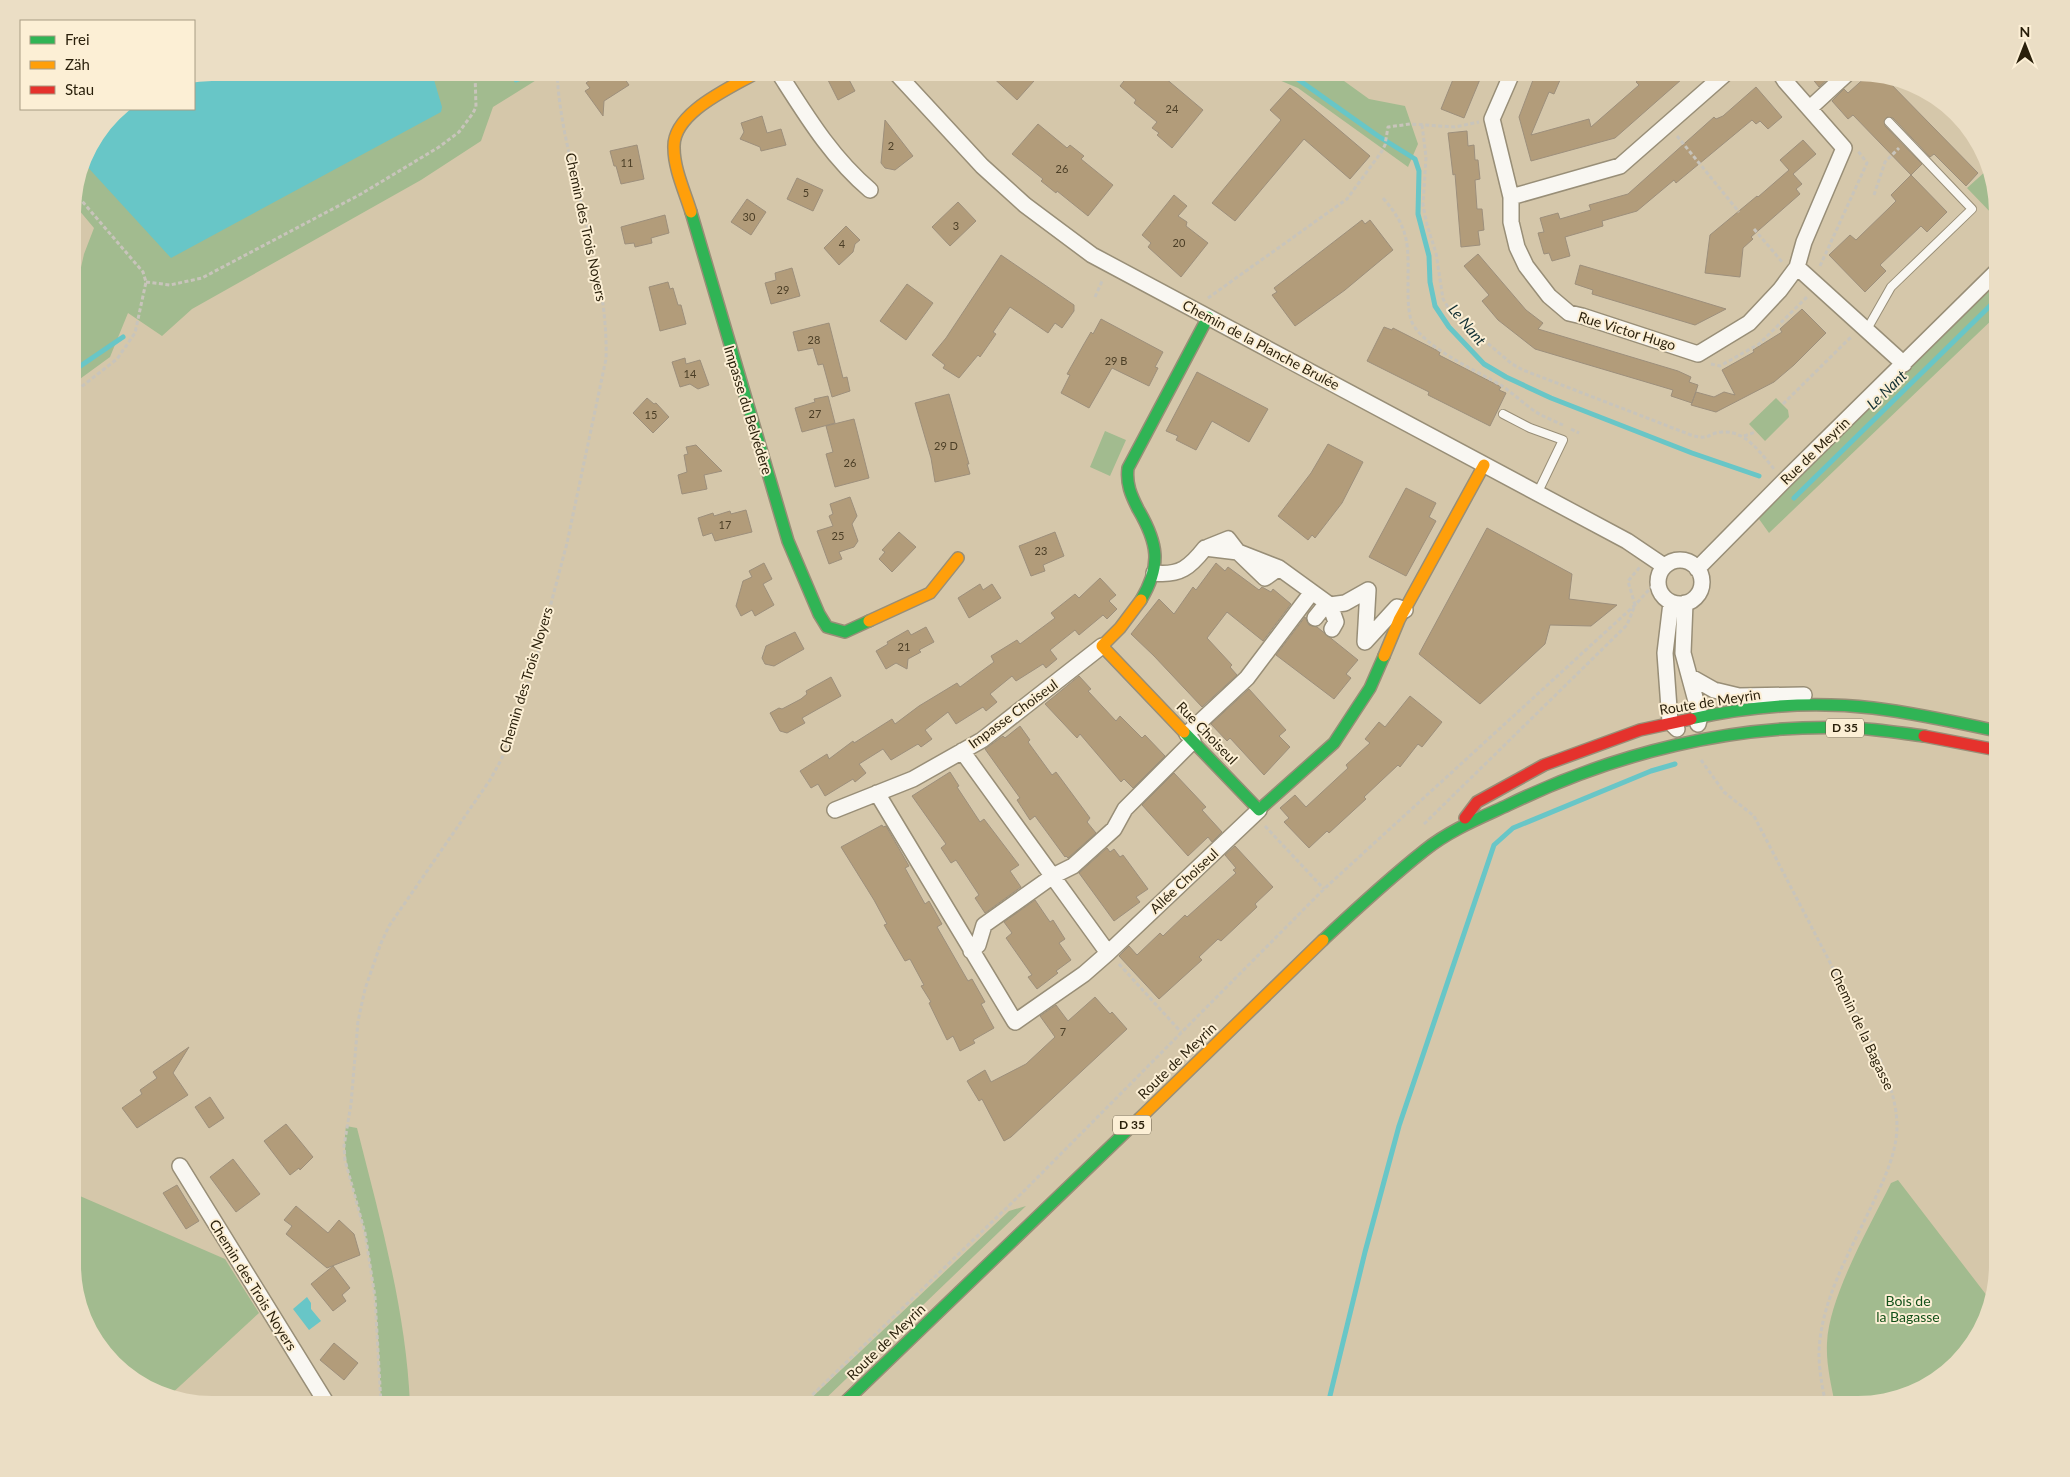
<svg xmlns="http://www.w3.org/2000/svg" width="2070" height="1477" viewBox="0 0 2070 1477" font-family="Lato,sans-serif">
<rect width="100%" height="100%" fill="#d5c7aa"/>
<!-- green -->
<path fill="#a2bb8f" d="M213,73L546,74L493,107L481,141L421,180L192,309L162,336L128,313L110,357L73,384V303L84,254L94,228L73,203L83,159L114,113L121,109H194V76Z
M1268,73H1333L1369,99L1405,106L1418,144L1408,167L1298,88L1279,80Z
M1987,170L1997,212L1995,217L1967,188Z
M1997,282V315L1769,533L1759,519L1789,483Z
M1776,398L1788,410L1789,417L1765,441L1749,424Z
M1105,431L1126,440L1110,476L1090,467Z
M346,1126L357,1128C380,1219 406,1310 410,1404H381C379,1347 377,1290 365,1234C358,1198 340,1163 346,1126Z
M1898,1180L1991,1301L1990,1310L1969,1349L1920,1390L1857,1404H1835C1831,1384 1826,1364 1827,1343C1829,1296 1870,1226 1891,1183Z
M73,1193L225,1259L259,1313L168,1397L128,1376L91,1334L73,1273Z
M1026,1206L820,1404H805L1009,1211Z"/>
<!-- water -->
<path fill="#68c6c7" d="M213,73H432L442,107L441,112L171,258L83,162L114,113L121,109H194V76Z
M307,1297L311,1303V1309L321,1321L309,1330L293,1309Z"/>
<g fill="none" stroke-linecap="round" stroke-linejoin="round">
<!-- stream -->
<path stroke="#68c6c7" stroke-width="5" d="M1289,73L1378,136L1415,159L1419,171L1418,214L1429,256L1430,282L1435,306L1449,327L1484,364L1506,377L1551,398L1692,453L1759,476
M516,80L535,73
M73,371L123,337
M1794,498L1997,299
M1328,1404L1365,1252L1399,1126L1494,845L1513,828L1651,771L1675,764"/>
</g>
<!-- building -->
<path fill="#b29c7a" stroke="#9d8f7b" d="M601,72H620L629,85L604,101L603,116L585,91L590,88L586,83Z
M824,72H845L855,91L838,100Z
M987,72H1042L1017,100Z
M1131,72H1158L1203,110L1172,148L1157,135L1159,133L1152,128L1157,122L1134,103L1136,100L1120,86Z
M1456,72H1483L1464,118L1441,109Z
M1536,72H1557L1555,78L1560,80L1554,94L1549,92L1531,135L1589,119L1591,127L1639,85L1636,82L1647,72H1690L1615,138L1531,161L1519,117Z
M1807,72H1828L1831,76L1819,87Z
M1869,74L1884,77L1978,173L1966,186L1934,154L1930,157L1893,118L1887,117L1884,121L1885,126L1922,164L1911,175L1853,115L1848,119L1832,101L1844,89L1848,93Z
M1756,87L1782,117L1768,129L1760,121L1756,124L1752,120L1676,183L1674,180L1637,211L1602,221L1603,226L1565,237L1570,256L1552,261L1549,253L1544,254L1538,233L1544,232L1540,218L1558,213L1560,219L1591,210L1589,205L1628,194L1714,117L1716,119L1723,116Z
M1290,88L1370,156L1350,179L1304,139L1235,221L1212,203L1281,120L1270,110Z
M762,116L767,133L781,129L786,145L761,151L760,147L740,139L744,132L741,123Z
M885,120L913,156L895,170L885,168L881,163Z
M1038,124L1067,148L1070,145L1084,156L1081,159L1113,185L1088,216L1057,191L1056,193L1041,181L1043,179L1012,154Z
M1467,131L1468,146L1474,145L1475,160H1478L1480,179L1475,180L1477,209H1482L1484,230L1478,231L1480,245L1461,247L1455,174L1453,175L1448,133Z
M1803,140L1816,154L1793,174L1802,184L1796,189L1800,194L1751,237L1753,239L1743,248L1740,277L1705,273L1710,235L1757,196L1758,197L1789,170L1780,160Z
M637,145L644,179L621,184L616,166H614L610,151Z
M1911,175L1947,212L1927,232L1921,226L1880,265L1886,271L1865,292L1829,255L1850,235L1856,240L1890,207L1896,201L1891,195Z
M797,178L823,190L813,211L787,199Z
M1174,195L1187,206L1178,216L1187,222L1186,226L1208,243L1181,277L1148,247L1151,243L1142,235Z
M747,199L766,212L751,235L731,222Z
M958,202L976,221L950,246L932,227Z
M665,215L669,233L651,238L652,243L635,247L634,243L625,244L621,227Z
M1362,220L1365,224L1370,220L1393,250L1345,290L1295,326L1272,295L1277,292L1274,288Z
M846,226L860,240L855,244L853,252L839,265L824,248Z
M1478,254L1526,310L1543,323L1538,329L1678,371L1691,377L1689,382L1698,385L1692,403L1671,396L1673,390L1535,349L1498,320L1482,301L1489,295L1464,266Z
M1001,255L1074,305V311L1062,328L1055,323L1048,333L1010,307L993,332L996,334L980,357L978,355L959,378L943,368L945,365L932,355L946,338Z
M1580,265L1624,278L1726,309L1695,325L1592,294L1593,290L1575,284Z
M792,268L800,296L771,304L765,283L776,280L775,273Z
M668,282L670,289L673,288L678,305H681L686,324L660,331L649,287Z
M907,284L933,303L906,340L880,321Z
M1802,309L1826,333L1794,365L1774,382L1716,412L1691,405L1696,392L1714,397L1724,392L1735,395L1722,370L1754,352L1753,350L1782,332L1780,329Z
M1101,319L1163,352L1155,367L1158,368L1149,386L1112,368L1089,408L1061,393L1070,375L1067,374L1084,344L1091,332L1093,334Z
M829,323L843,378L847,377L850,391L832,397L823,364L818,365L813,348L798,351L793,332Z
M1384,327L1392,330L1393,328L1440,352L1439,355L1501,387L1499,390L1506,393L1490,426L1428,395L1429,392L1367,361Z
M685,358L686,364L700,360L709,385L698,389L690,384L680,387L672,362Z
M1197,372L1268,409L1249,442L1212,421L1196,450L1176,440L1178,436L1166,431Z
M949,394L969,464H967L970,474L935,482L931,458L915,403Z
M828,396L835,423L802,432L795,408L815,402L814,399Z
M647,398L654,404L656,403L669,417L653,433L633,413Z
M854,419L869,478L835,487L826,454L833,452L826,426Z
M1328,444L1363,462L1342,503L1315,538L1312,535L1308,540L1278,516L1311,473Z
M696,445L722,471L704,475L707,489L682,494L678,475L687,472L684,455L688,454L686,447Z
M1406,488L1436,503L1429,517L1436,521L1406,576L1369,557Z
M850,497L857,516L852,524L858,541L854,547L839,552L842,559L829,564L817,531L833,526L829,516L833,514L830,504Z
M746,510L752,532L715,541L712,533L703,536L698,518L713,513L714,516L730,511L731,514Z
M1487,528L1572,574L1569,599L1617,605L1591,626L1550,625L1545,644L1480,704L1419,654Z
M899,532L916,547L892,572L879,559L885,552L882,550Z
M1055,532L1064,556L1043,565L1045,571L1031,576L1019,546Z
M764,563L772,579L763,584L774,605L755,616L752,610L741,616L736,606L743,581L752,577L749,571Z
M1216,563L1225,571L1228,567L1259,590L1262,587L1271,592L1273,589L1291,604L1263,641L1227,612L1207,638L1232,665L1230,667L1237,675L1202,707L1154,656L1131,634L1159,599L1174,614L1193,587L1196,590Z
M1100,578L1116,595L1109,601L1117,609L1107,619L1103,615L1079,635L1075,630L1050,650L1057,659L1046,668L1043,664L1016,681L1012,676L990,694L997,702L986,711L983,707L956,724L948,712L925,730L932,739L921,747L918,744L891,760L883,749L859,764L866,773L855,782L853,779L825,796L818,784L811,788L800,771L827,754L829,759L853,741L854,743L892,719L895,724L919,706L957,683L960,687L994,662L991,656L1017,640L1020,644L1055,618L1051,613L1075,594L1079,598Z
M980,584L983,590L992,584L1001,598L969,618L958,598Z
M1305,617L1309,625L1317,627L1358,660L1346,674L1351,678L1334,699L1276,655Z
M926,627L934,642L919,650L921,652L908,659L907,669L896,663L886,669L876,651L888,644L887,642L908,630L911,635Z
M795,632L804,649L774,666L765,664L762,658L766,646Z
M1079,676L1091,689L1088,691L1116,721L1120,716L1142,738L1145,735L1165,756L1133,788L1124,779L1121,782L1080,734L1077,738L1045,704Z
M831,677L841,696L802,718L805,723L787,733L780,731L770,713L779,708L782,709L801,699L807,694L806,691Z
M1249,689L1286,730L1279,736L1290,747L1264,775L1230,738L1227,741L1211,724Z
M1410,696L1442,722L1422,747L1418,744L1400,767L1398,765L1364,797L1366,799L1329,833L1327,831L1309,848L1284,822L1289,818L1280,808L1295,795L1306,807L1348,768L1346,765L1370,743L1365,739L1379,722L1385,727Z
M1020,726L1030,740L1028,742L1052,775L1056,772L1090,818L1087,822L1096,833L1068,858L1066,856L1065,857L1035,816L1030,820L1017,800L1020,798L985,749L1003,736L1005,738Z
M950,772L959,786L957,787L980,822L984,819L1019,865L1010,871L1021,887L985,913L975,898L979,895L956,860L951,863L941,848L946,844L912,796Z
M1174,773L1206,807L1202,810L1222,832L1212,842L1208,837L1188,856L1142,805Z
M882,825L883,827L886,826L909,866L905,868L925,904L929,901L942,924L937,927L968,981L972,979L985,1002L981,1004L994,1028L973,1040L975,1043L960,1051L953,1036L947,1040L929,1003L931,1002L921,986L924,985L910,959L905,961L884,925L887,924L874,900L841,847Z
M1235,846L1273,887L1255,904L1257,907L1221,941L1218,939L1199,957L1202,960L1159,999L1119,956L1129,946L1137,955L1160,933L1163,936L1185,915L1187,917L1236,873L1233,870L1236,868L1225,855Z
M1107,848L1110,852L1114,849L1120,857L1123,855L1148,889L1136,897L1140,902L1114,921L1079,873Z
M1035,900L1050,922L1053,920L1065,939L1059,943L1071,960L1056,971L1058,973L1037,989L1028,977L1032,975L1006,938L1012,933L1004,922Z
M1095,997L1110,1014L1112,1012L1127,1029L1011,1137L1004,1141L982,1099L979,1101L967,1081L985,1070L991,1082L1026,1064L1055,1037L1040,1016L1056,1005L1068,1021Z
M189,1047L173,1073L188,1095L137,1128L122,1108L142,1094L140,1090L157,1078L153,1072Z
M210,1097L224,1118L209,1128L195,1107Z
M286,1124L313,1157L300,1170L299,1168L290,1175L264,1141Z
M233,1159L260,1194L236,1212L210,1177Z
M177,1185L199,1221L186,1229L163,1193Z
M296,1206L328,1233L339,1220L354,1234L360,1255L327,1268L286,1234L292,1226L284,1220Z
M333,1266L350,1288L342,1295L346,1301L333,1311L311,1284Z
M334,1343L358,1363L344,1380L320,1360Z"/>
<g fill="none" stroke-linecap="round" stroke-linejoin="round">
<!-- lane casing -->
<g stroke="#988e77" stroke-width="10">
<path id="lane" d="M1866,331L1891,287L1972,209L1889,122
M1503,414L1530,428L1563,440L1537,494"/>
</g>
<!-- street casing -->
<g stroke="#988e77" stroke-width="18">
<path id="street" d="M779,73C806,115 831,157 870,190
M896,73L982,166L1025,205L1092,255L1627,541L1664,566
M1512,73L1492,119L1511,197V222L1517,247L1526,266L1549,296L1569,313L1582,316L1698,354L1749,323L1780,290L1797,267
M1780,73L1785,81L1844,148L1804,242L1797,267L1904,364
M1810,108L1848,73
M1511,197L1620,166L1726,73
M1208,547L1228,539L1238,552L1279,568
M1658 582a22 22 0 1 1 44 0a22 22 0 1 1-44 0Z
M1697,569L1784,481L1997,271
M1154,573C1180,576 1190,567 1205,548L1238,552L1265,578L1279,568L1330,605L1345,603L1368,590L1365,642L1397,607L1405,610
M1671,603L1665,653L1670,722L1677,729
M1685,603L1683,653L1700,716L1698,724
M1330,605L1336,622L1332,629
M1315,618L1327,603
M1691,677L1714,690L1739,696L1804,695
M1187,734L1247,678L1312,592
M962,751L1108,953
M877,793L1015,1022L1084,974L1108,953L1259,810
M835,810L913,779L982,740L1102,646
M971,951L978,945L984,925L1053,876L1073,866L1114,829L1125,809L1193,741
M180,1166L327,1404"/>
</g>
<!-- fast casing -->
<g stroke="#988e77" stroke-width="14">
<path id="fast" d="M691,212L788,541L819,614L827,627L845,632L869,621
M1141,600C1162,565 1158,543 1138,509C1131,495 1126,484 1128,468L1208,317
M1691,719C1750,706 1813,701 1873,708C1915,713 1956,722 1997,731
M1184,732L1259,810L1334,743L1370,688L1384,656
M1323,940C1355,910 1391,877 1425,850C1450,830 1480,818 1508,805C1615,753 1734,723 1853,728C1876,729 1900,733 1924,736
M843,1404L1139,1119"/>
</g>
<!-- slow casing -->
<g stroke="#988e77" stroke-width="14">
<path id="slow" d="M691,212C685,192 674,169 674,148C672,113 730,88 756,73
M1141,600L1120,628L1102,646L1184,732
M869,621L930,593L958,558
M1384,656L1399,620L1484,465
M1139,1119L1323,940"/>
</g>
<!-- jam casing -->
<g stroke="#988e77" stroke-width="14">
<path id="jam" d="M1924,736L1997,750
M1465,818L1477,802L1544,765L1640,730L1691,719"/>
</g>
<!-- path -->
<path stroke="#c8c4bb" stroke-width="3" stroke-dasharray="4 2.5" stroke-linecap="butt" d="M1422,125L1426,157L1423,205L1427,225L1436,253L1443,299L1451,312L1512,364L1523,370L1691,435C1711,441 1707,433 1722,432C1746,430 1761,454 1775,470
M1677,136L1739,212
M1874,195L1885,162L1899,148
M1383,198C1411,230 1408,246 1408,286C1408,297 1408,310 1411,320C1421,347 1478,371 1502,386C1514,394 1524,404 1536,412C1544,417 1554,421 1563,425
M1754,229L1783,263
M1820,266L1867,163L1858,151
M146,282L170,285L202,278L361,194L439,147L459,132L473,113L476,107L475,73
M1095,297L1103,279
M1208,298L1347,199L1382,151L1385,145L1388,127L1410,124L1455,127L1479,122
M1711,364L1720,366L1759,344L1807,297
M73,396L81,387L117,359L135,333L146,282L143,272L75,193
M1783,404L1852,336
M1571,429L1579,433
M1744,436L1756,432
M1675,555H1688
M1701,760L1724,792L1754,816L1878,1055C1888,1079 1897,1101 1897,1128C1896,1155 1884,1179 1873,1203C1851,1250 1821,1299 1819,1352C1819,1370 1822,1387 1826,1404
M1424,824L1627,625L1635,605L1628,581L1640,567
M1265,826L1324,889
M1119,964L1181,1032
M381,1404L375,1297L365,1233L345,1160L344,1146L351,1104L358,1021L365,989L381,943L389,926L490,780L501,760L511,737L539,649L567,543L606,359C609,261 562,170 557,73
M803,1404L1023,1192L1324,889L1635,605L1658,580"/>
<!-- lane -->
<use href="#lane" stroke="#f9f7f2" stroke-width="8"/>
<!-- street -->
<use href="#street" stroke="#f9f7f2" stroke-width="15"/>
<!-- fast -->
<use href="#fast" stroke="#30b455" stroke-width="11"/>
<!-- slow -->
<use href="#slow" stroke="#ff9f0a" stroke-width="11"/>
<!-- jam -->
<use href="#jam" stroke="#e5322d" stroke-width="11"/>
</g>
<g text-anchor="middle" stroke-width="4" stroke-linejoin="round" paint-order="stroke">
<!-- number labels -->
<g font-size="11" fill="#4b3e26">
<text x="1172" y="113">24</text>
<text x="891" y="150">2</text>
<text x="627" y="167">11</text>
<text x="1062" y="173">26</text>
<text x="806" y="197">5</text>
<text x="749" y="221">30</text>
<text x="956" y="230">3</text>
<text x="1179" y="247">20</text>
<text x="842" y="248">4</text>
<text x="783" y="294">29</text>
<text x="814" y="344">28</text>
<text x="1116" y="365">29 B</text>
<text x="690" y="378">14</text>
<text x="815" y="418">27</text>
<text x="651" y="419">15</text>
<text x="946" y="450">29 D</text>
<text x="850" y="467">26</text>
<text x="725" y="529">17</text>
<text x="838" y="540">25</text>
<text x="1041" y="555">23</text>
<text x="904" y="651">21</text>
<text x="1063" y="1036">7</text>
</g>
<!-- shield labels -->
<g fill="#fcefd5" stroke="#685d47" stroke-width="1">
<rect x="1826" y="718.5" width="38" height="19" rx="4"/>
<rect x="1113" y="1115.5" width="38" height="19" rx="4"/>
</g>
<g font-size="12" font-weight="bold" fill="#291f0a">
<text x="1845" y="732">D 35</text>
<text x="1132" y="1129">D 35</text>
</g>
<!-- street labels -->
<g font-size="14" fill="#291f0a" stroke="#fcefd5">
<text transform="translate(586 227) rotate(78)" y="5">Chemin des Trois Noyers</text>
<text transform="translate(1627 331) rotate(17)" y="5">Rue Victor Hugo</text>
<text transform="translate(1261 345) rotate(28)" y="5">Chemin de la Planche Brulée</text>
<text transform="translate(748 410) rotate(73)" y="5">Impasse du Belvédère</text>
<text transform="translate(1815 451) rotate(-44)" y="5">Rue de Meyrin</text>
<text transform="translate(526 680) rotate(-73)" y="5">Chemin des Trois Noyers</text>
<text transform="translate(1710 702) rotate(-9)" y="5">Route de Meyrin</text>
<text transform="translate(1013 714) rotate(-36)" y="5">Impasse Choiseul</text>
<text transform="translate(1207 733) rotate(46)" y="5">Rue Choiseul</text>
<text transform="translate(1184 881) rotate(-43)" y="5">Allée Choiseul</text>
<text transform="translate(1862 1029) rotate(65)" y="5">Chemin de la Bagasse</text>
<text transform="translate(1177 1061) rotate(-44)" y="5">Route de Meyrin</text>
<text transform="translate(253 1285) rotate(58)" y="5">Chemin des Trois Noyers</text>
<text transform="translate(886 1342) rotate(-44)" y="5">Route de Meyrin</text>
</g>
<!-- park labels -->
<g font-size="14" fill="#13511a" stroke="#fcefd5">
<text x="1908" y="1306">Bois de<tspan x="1908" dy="16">la Bagasse</tspan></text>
</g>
<!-- water labels -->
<g font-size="15" font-style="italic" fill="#143134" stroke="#fcefd5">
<text transform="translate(1467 325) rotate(50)" y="5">Le Nant</text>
<text transform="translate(1887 390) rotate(-44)" y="5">Le Nant</text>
</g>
</g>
<!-- crop -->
<path d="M0 0H2070V1477H0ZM212 81H1858A131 131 0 0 1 1989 212V1265A131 131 0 0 1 1858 1396H212A131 131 0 0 1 81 1265V212A131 131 0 0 1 212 81Z" fill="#ebdec5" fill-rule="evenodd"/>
<!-- legend -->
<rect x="20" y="20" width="175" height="90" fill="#fcefd5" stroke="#a89c84"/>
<rect x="30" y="36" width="25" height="8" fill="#30b455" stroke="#a89c84"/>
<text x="65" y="45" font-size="15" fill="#291f0a">Frei</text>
<rect x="30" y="61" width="25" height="8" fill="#ff9f0a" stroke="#a89c84"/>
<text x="65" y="70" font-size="15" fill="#291f0a">Zäh</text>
<rect x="30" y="86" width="25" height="8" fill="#e5322d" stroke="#a89c84"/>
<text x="65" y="95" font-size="15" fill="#291f0a">Stau</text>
<!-- north arrow -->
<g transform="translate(2025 45)" stroke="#fcefd5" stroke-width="4" paint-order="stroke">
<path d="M0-4L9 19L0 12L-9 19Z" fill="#291f0a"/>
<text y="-8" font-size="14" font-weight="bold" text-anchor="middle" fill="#291f0a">N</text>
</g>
</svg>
